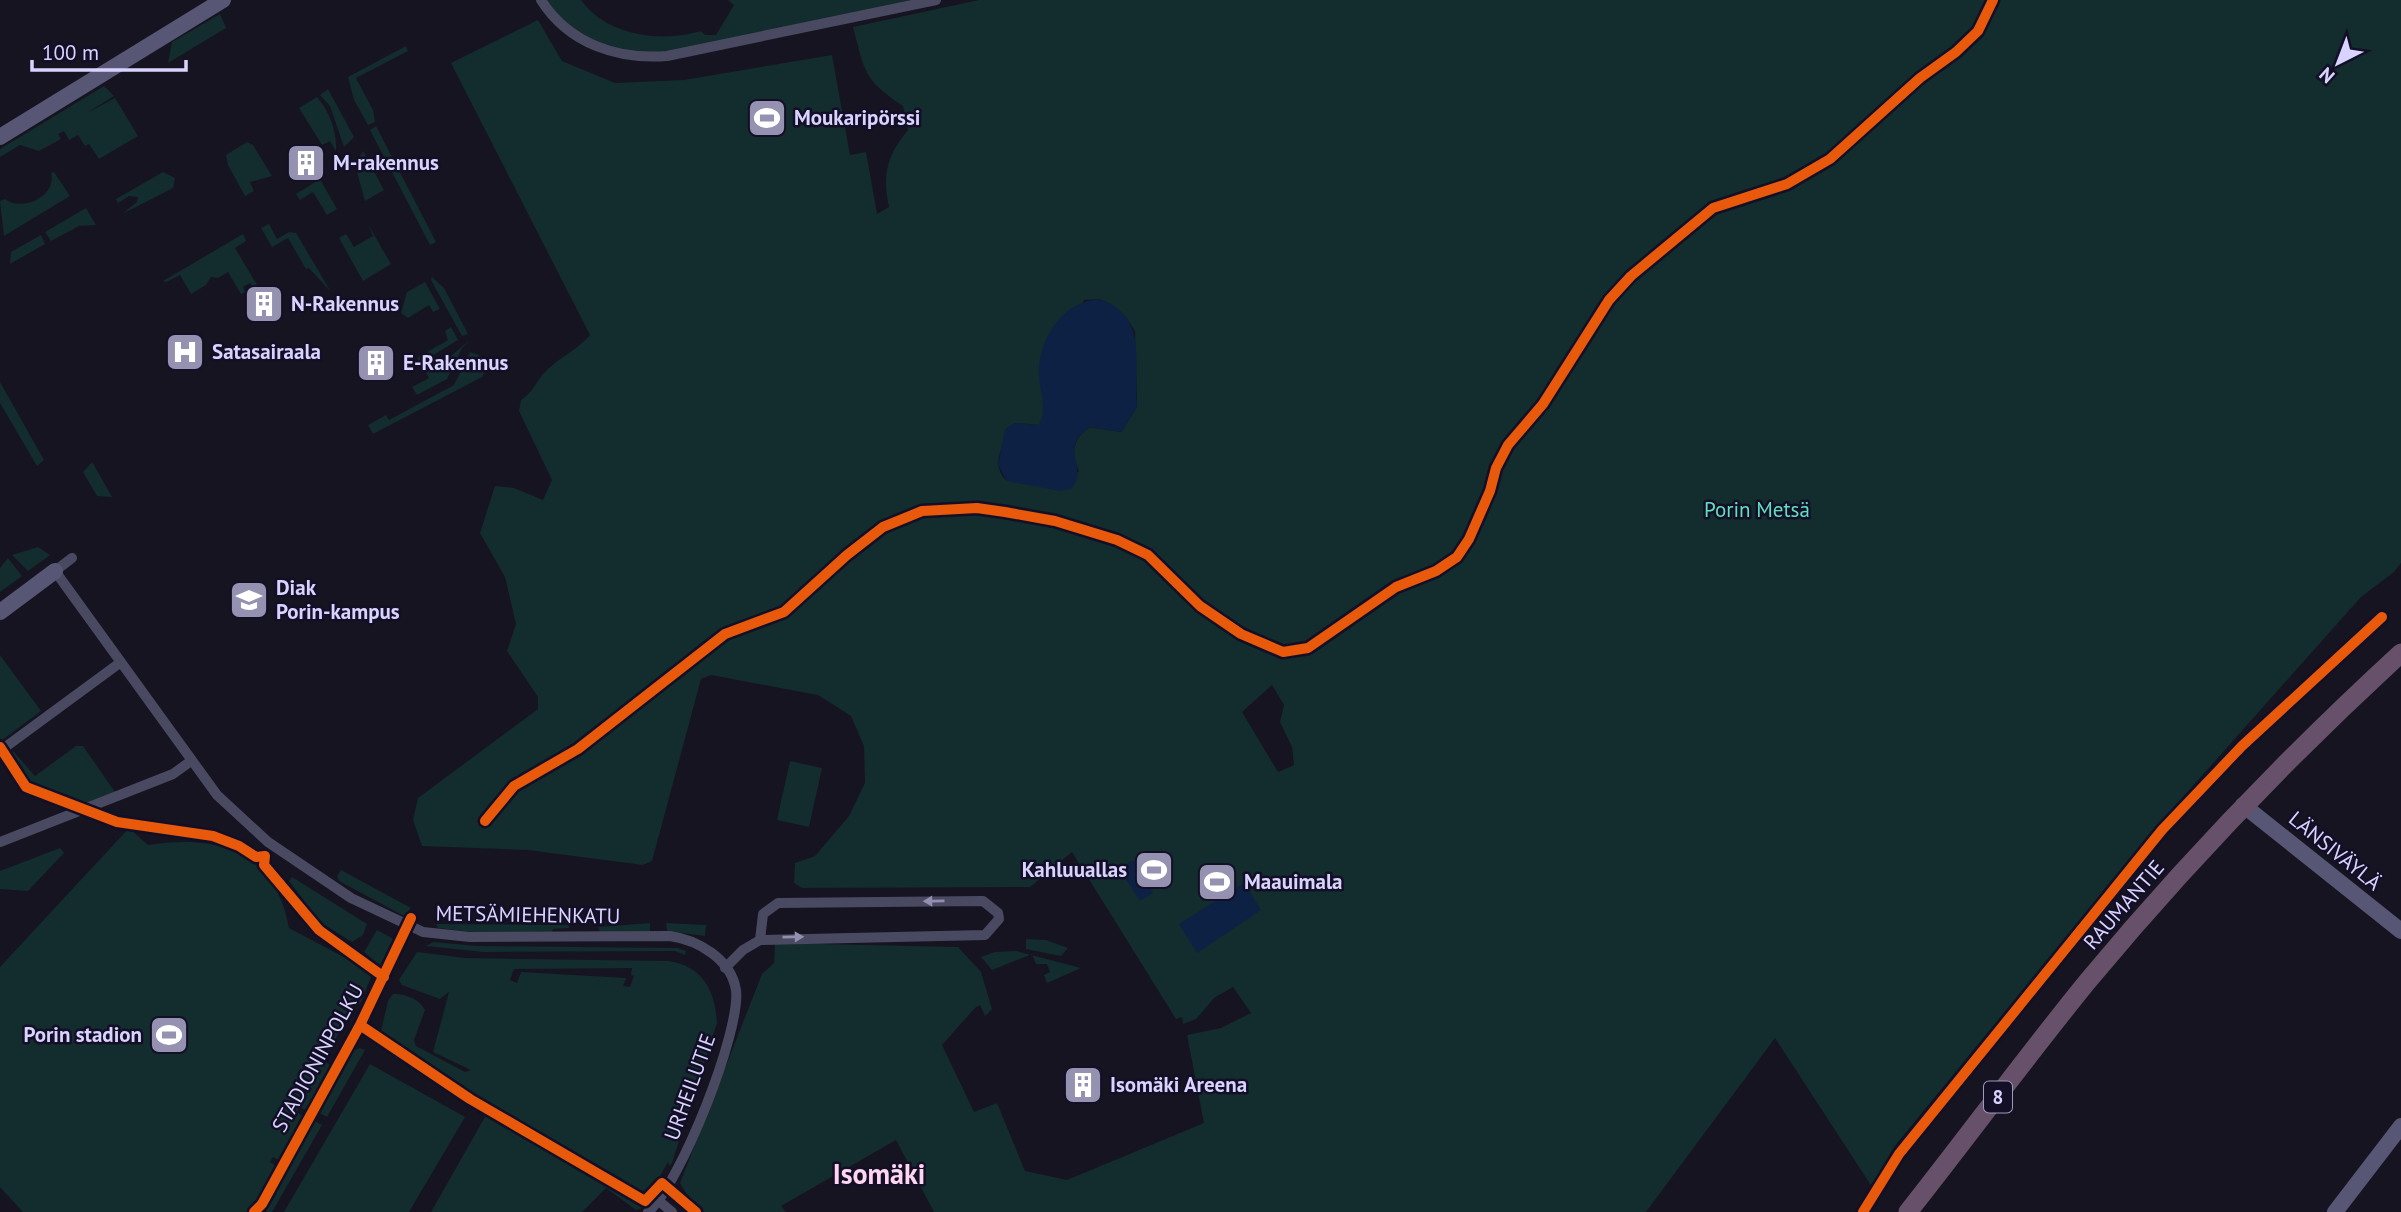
<svg xmlns="http://www.w3.org/2000/svg" width="2401" height="1212" viewBox="0 0 2401 1212" font-family="'PT Sans',sans-serif">
<rect width="100%" height="100%" fill="#161421"/>
<!-- green -->
<path fill="#132c2d" fill-rule="evenodd" d="M541,0H581C607,36 661,43 701,31L705,35H716L734,5L728,0H930L639,58L577,36Z
M979,0H2401V563L2394,572L2361,597L2158,825L1894,1147L1872,1187L1775,1038L1646,1212H934L896,1140L781,1206L786,1212H704L689,1198L680,1183L762,974L774,963L775,943L958,947L981,972L992,1009L985,1016L980,1005L975,1008L942,1045L974,1112L997,1103L1025,1171L1067,1180L1204,1123L1187,1035L1221,1028L1251,1013L1233,987L1214,998L1196,1019L1183,1024L1182,1017L1176,1019L1072,852L1030,887L802,888L794,883L795,863L815,856L849,816L865,783L864,746L851,716L818,695L711,675L701,679L652,861L643,865L528,850L422,846L413,820L418,798L538,709V697L507,651L516,624L505,577L480,533L495,486L514,488L543,500L552,480L519,411L521,400C532,393 535,384 543,374C557,358 577,351 590,335L451,63L538,20L562,61L615,83L684,80L832,55L850,155L866,152L877,214L889,207C882,175 887,155 908,130L903,106C863,79 865,72 853,27ZM1099,299C1115,304 1128,317 1135,332L1137,407L1121,432L1090,427C1072,439 1071,453 1079,472L1007,481C988,463 1005,442 1015,423L1039,425L1045,412L1044,403L1084,300ZM1272,685L1284,705L1280,722L1292,747L1294,765L1278,772L1242,712Z
M220,14L226,28L168,63L172,42Z
M406,46L408,51L356,78L373,110L375,122L368,125L354,100L348,77Z
M104,86L114,96L87,113L115,98L138,136L99,159L89,144L85,146L78,135L69,140L64,131L58,134L61,139L39,151L20,145L0,157V149Z
M328,89L354,137L344,147L330,106L320,95Z
M317,97C330,112 337,132 336,151L330,141L322,145L299,108Z
M376,126L436,242L430,245L370,130Z
M247,142L253,145L272,176L250,182L254,191L245,196L228,165L226,155Z
M363,151L384,190L365,201L355,165Z
M54,172L70,196L4,236L0,201L5,199C21,212 57,197 51,173Z
M163,172L175,178L173,188L122,214L137,202L138,197L129,196L118,203L116,199Z
M320,179L337,209L327,215L313,192L300,200L296,194Z
M86,208L96,225L79,226L51,241L45,232Z
M269,224L277,239L289,232L296,233L331,292L309,268L306,269L288,238L272,247L261,228Z
M368,224L391,264L363,281L339,238L346,234L354,247L373,236Z
M243,234L246,241L235,248L257,285L253,287L250,283L243,287L245,292L241,294L228,272L218,278L211,277L206,285L191,294L180,275L166,282L163,281Z
M41,235L45,244L10,264L11,252Z
M432,277L444,288L468,334L462,336L431,280Z
M425,282L440,309L433,312L429,305L408,318L401,313L407,292Z
M451,327L458,340L420,363L417,358L448,340L445,331Z
M471,339L462,348L447,379L417,395L412,387L429,378L424,368L452,355Z
M470,352L479,355L486,371L482,377L373,434L368,425L386,415L389,420L454,385Z
M0,382L44,460L37,466L0,403Z
M92,462L94,465L112,497L97,496L83,472Z
M38,547L50,555L28,571L12,555Z
M8,558L22,576L0,592V568Z
M0,655L41,711L2,740L0,738Z
M76,746H83L115,792L83,805L32,785L9,752L13,751L35,776Z
M790,761L822,768L809,827L777,820Z
M129,828L148,845C216,834 275,850 289,928L368,970L371,977L360,1004L355,1002L324,1061L332,1066L307,1110L299,1107L297,1112L304,1117L280,1161L273,1157L270,1162L278,1167L251,1212H23L0,1187V967Z
M60,848L64,853L28,891L0,889V871Z
M341,870L411,908L404,916L339,881L337,876Z
M292,877L367,924L363,935L352,942L320,922L289,881Z
M650,923V933H600L598,927Z
M666,923L706,925L705,936L667,931Z
M436,924L569,925V928L553,929L551,933L473,932L438,928Z
M377,930L397,941L382,967L364,952Z
M1026,939L1046,940L1068,948L1061,956L1026,949Z
M433,942L477,946L677,948L686,951L685,955L675,951L484,952L426,946Z
M1016,951L1081,968L1047,983L1044,975L1050,972L1047,964H1036L1032,954L992,970L981,957L995,952Z
M417,952L465,958L669,961C704,967 715,991 717,1023L672,1163L670,1166L668,1162L652,1190L642,1191L620,1180L467,1092L388,1041L381,1031L388,1001L393,994C404,993 420,999 425,1010L414,1040L416,1046L465,1072L471,1070L433,1052L449,992L440,999L402,985L399,980ZM632,968L631,975L634,976L630,987L623,986L626,978L521,972L517,983L510,980L514,969Z
M360,1048L365,1050L327,1117L316,1111L345,1053Z
M370,1064L465,1117L409,1212H284Z
M478,1111L629,1193L642,1208L636,1210L606,1188L582,1212H431L485,1117Z
M310,1118L322,1125L272,1212H267L265,1205Z"/>
<!-- water -->
<path fill="#0d2144" d="M1099,299C1150,316 1133,365 1137,407L1121,432L1090,427C1057,449 1089,465 1072,488L1061,491L1007,481L998,465L1005,429L1015,423L1039,425C1049,405 1037,388 1039,367C1042,334 1065,301 1099,299Z
M1149,850L1170,883L1160,889L1139,856Z
M1133,860L1153,893L1140,901L1119,868Z
M1244,883L1261,910L1197,953L1179,924Z"/>
<g fill="none" stroke-linecap="round" stroke-linejoin="round">
<!-- street -->
<path stroke="#4a4962" stroke-width="10" d="M541,0C569,44 618,60 667,56L936,0
M72,558L55,571L217,795L268,842L351,898L423,932L470,937L670,936C698,940 731,959 736,990C741,1031 680,1185 648,1212
M0,751L121,662
M0,842L173,774L191,761
M725,968L743,950L760,940L985,935L999,919L998,913L983,901L778,903L763,914L760,940
M659,1201L672,1212"/>
<!-- secondary -->
<path stroke="#575674" stroke-width="16" d="M0,137L223,0
M0,612L55,571
M2243,805L2401,931
M2335,1212L2401,1126"/>
<!-- highway -->
<path stroke="#67516a" stroke-width="19" d="M1908,1212C1968,1136 2026,1057 2087,982C2184,865 2289,756 2401,653"/>
<!-- cycleway casing -->
<g stroke="#130f26" stroke-width="15">
<path id="cycleway" d="M0,747L26,787L117,822L213,836L239,846L256,857L265,856L264,865L319,930L384,977
M485,821L514,786L578,749L725,634L784,612L847,555L883,527L922,511L977,508L1005,512L1055,521L1117,540L1148,555L1200,606L1241,634L1283,652L1308,648L1396,587L1436,571L1457,557L1469,539L1490,491L1496,468L1508,445L1543,404L1609,300L1631,276L1713,208L1787,184L1830,159L1920,78L1956,52L1978,31L1993,0
M360,1025L470,1099L645,1201L662,1183L696,1212
M254,1212L262,1204L360,1025L411,918
M1863,1212L1899,1154L2162,830L2242,746L2382,617"/>
</g>
<!-- cycleway -->
<use href="#cycleway" stroke="#e8590c" stroke-width="10"/>
</g>
<!-- one-way arrows -->
<defs><path id="oneway-solid" d="M-6-.8H1V-3.2L6.5 0L1 3.2V.8H-6Z" transform="scale(1.75)"/></defs>
<g fill="#928eb0">
<use href="#oneway-solid" transform="translate(934 901) rotate(179)"/>
<use href="#oneway-solid" transform="translate(793 937) rotate(-1)"/>
</g>
<!-- icons -->
<defs>
<g id="stadium-square" transform="scale(2.0125)"><rect x="-9" y="-9" width="18" height="18" rx="4" fill="#9591b1" stroke="#130f26"/><path d="M0-5a6.5 5 0 1 0 0 10a6.5 5 0 1 0 0-10ZM-3.5-1.8h7v3.6h-7Z" fill="#fff"/></g>
<g id="building-square" transform="scale(2.0125)"><rect x="-9" y="-9" width="18" height="18" rx="4" fill="#9591b1" stroke="#130f26"/><path d="M-4-6H4V6H1V3H-1V6H-4ZM-2.5-4.3h1.7v1.8h-1.7ZM.8-4.3h1.7v1.8H.8ZM-2.5-1h1.7V.8h-1.7ZM.8-1h1.7V.8H.8Z" fill="#fff"/></g>
<g id="hospital-square" transform="scale(2.0125)"><rect x="-9" y="-9" width="18" height="18" rx="4" fill="#9591b1" stroke="#130f26"/><path d="M-5-5h3v3.5h4V-5h3V5h-3V1.5h-4V5h-3Z" fill="#fff"/></g>
<g id="university-square" transform="scale(2.0125)"><rect x="-9" y="-9" width="18" height="18" rx="4" fill="#9591b1" stroke="#130f26"/><path d="M0-5L7-2L0 1L-7-2ZM-4 1L0 2.5L4 1V4Q0 6-4 4Z" fill="#fff"/></g>
</defs>
<g fill-rule="evenodd">
<use href="#stadium-square" x="767" y="118"/>
<use href="#building-square" x="306" y="163"/>
<use href="#building-square" x="264" y="304"/>
<use href="#hospital-square" x="185" y="352"/>
<use href="#building-square" x="376" y="363"/>
<use href="#university-square" x="249" y="600"/>
<use href="#stadium-square" x="1154" y="870"/>
<use href="#stadium-square" x="1217" y="882"/>
<use href="#stadium-square" x="169" y="1035"/>
<use href="#building-square" x="1083" y="1085"/>
</g>
<g text-anchor="middle" stroke-width="5" stroke-linejoin="round" paint-order="stroke">
<!-- shield labels -->
<rect fill="#130f26" stroke="#9e99be" stroke-width="2" x="1984" y="1081.5" width="28" height="31" rx="5"/>
<g font-size="19" font-weight="bold" fill="#d9d4ff">
<text x="1998" y="1104">8</text>
</g>
<!-- poi labels -->
<g font-size="21" font-weight="bold" fill="#d9d4ff" stroke="#130f26" text-anchor="start">
<text x="794" y="125">Moukaripörssi</text>
<text x="333" y="170">M-rakennus</text>
<text x="291" y="311">N-Rakennus</text>
<text x="212" y="359">Satasairaala</text>
<text x="403" y="370">E-Rakennus</text>
<text x="276" y="595">Diak<tspan x="276" dy="24">Porin-kampus</tspan></text>
<text x="1127" y="877" text-anchor="end">Kahluuallas</text>
<text x="1244" y="889">Maauimala</text>
<text x="142" y="1042" text-anchor="end">Porin stadion</text>
<text x="1110" y="1092">Isomäki Areena</text>
</g>
<!-- park labels -->
<g font-size="21" fill="#5fe0c0" stroke="#130f26">
<text x="1757" y="517">Porin Metsä</text>
</g>
<!-- street labels -->
<g font-size="21" fill="#d9d4ff" stroke="#130f26">
<text transform="translate(2335 851) rotate(39)" y="7">LÄNSIVÄYLÄ</text>
<text transform="translate(2124 905) rotate(-49)" y="7">RAUMANTIE</text>
<text transform="translate(528 915) rotate(1)" y="7">METSÄMIEHENKATU</text>
<text transform="translate(318 1058) rotate(-61)" y="7">STADIONINPOLKU</text>
<text transform="translate(690 1087) rotate(-70)" y="7">URHEILUTIE</text>
</g>
<!-- district labels -->
<g font-size="28" font-weight="bold" fill="#ffd6f0" stroke="#130f26">
<text x="879" y="1184">Isomäki</text>
</g>
</g>
<!-- north arrow -->
<g transform="translate(2338 63) rotate(222)" stroke="#130f26" stroke-width="5" paint-order="stroke">
<path d="M0-5L12 26L0 18L-12 26Z" fill="#d9d4ff"/>
<text y="-10" font-size="19" font-weight="bold" text-anchor="middle" fill="#d9d4ff">N</text>
</g>
<!-- scale -->
<path d="M32 60v10h154v-10" fill="none" stroke="#d9d4ff" stroke-width="3.5"/>
<text x="42" y="60" font-size="21" fill="#d9d4ff" stroke="#130f26" stroke-width="5" paint-order="stroke">100 m</text>
</svg>
